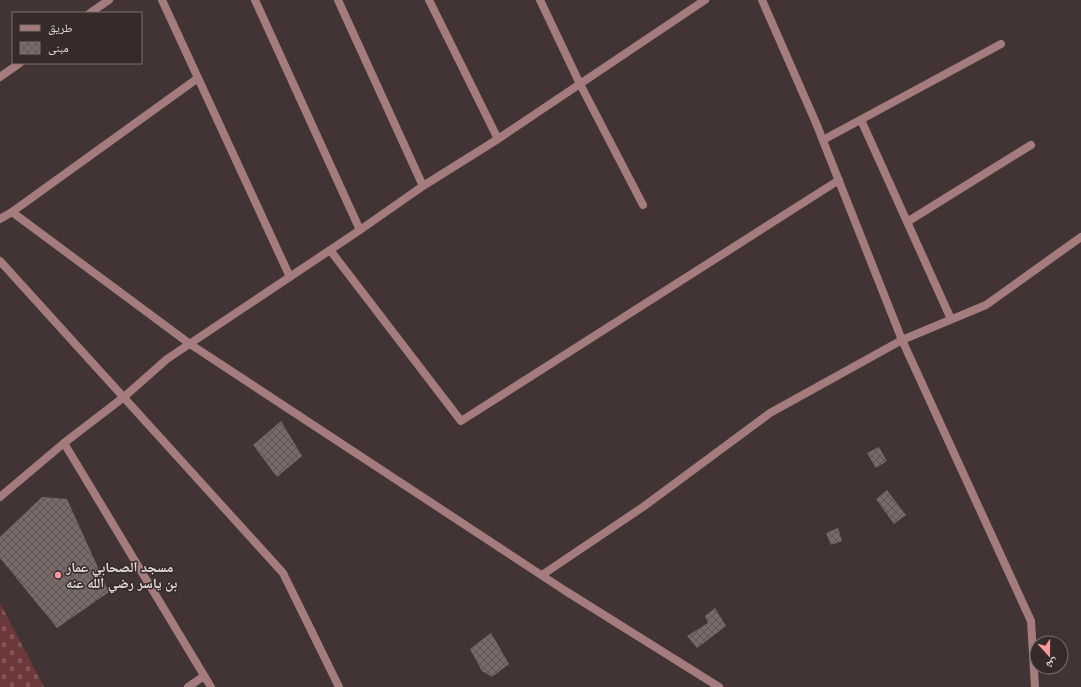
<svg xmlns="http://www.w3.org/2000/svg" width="1081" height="687" viewBox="0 0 1081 687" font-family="Overpass,'Noto Naskh Arabic',sans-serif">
<defs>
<pattern id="cemetery-stones" width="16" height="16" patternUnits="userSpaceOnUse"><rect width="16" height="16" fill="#6d383a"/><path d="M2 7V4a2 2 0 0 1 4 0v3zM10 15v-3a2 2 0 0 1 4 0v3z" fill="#825456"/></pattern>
<pattern id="building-cross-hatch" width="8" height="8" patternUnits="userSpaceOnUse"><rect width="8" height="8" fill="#796a6a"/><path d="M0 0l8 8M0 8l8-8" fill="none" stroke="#5e5656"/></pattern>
</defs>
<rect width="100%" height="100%" fill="#423434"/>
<!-- cemetery -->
<path fill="url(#cemetery-stones)" d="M0,603L44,687H0Z"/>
<!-- building -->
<path fill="url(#building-cross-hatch)" d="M281,421L302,456L277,477L253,445Z
M879,447L887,461L876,468L867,453Z
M887,490L906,515L894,524L876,499Z
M42,497L67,499L109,592L57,628L0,558V537Z
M838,528L842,541L831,545L826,533Z
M715,608L726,626L697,648L687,636L708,623L705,616Z
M491,633L509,664L492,677L482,671L470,649Z"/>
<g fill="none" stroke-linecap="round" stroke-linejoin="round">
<!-- street -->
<path stroke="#a47c7d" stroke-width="8" d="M162,0L290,277
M255,0L360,230
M338,0L423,186
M429,0L498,139
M540,0L580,84L643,205
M762,0L816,123L902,340L1031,621L1035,687
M90,13L109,0
M0,77L20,63
M861,120L951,319
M823,140L1001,44
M12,212L198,78
M0,219L12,212L190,344L564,590L719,687
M907,222L1031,145
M330,250L461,421L839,180
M0,261L283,573L339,687
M64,443L211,687
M0,497L64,443L124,397L167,359L360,230L423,186L498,139L705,0
M542,575L643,507L770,413L902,340L986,305L1081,237
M188,687L204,676"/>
</g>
<!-- markers -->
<circle fill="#f59b9d" stroke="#372a2a" stroke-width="1.5" cx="58" cy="575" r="4"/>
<g text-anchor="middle" stroke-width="3" stroke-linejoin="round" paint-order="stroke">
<!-- poi labels -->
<g font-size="14" font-weight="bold" fill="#e1d8d8" stroke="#372a2a" text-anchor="start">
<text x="66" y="572">مسجد الصحابي عمار<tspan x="66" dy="16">بن ياسر رضي الله عنه</tspan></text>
</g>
</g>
<!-- legend -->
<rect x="12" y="12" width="130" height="52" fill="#372a2a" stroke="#7b7070"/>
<rect x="20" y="25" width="20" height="6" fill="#a47c7d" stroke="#7b7070"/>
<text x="48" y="32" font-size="12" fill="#e1d8d8">طريق</text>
<rect x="20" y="42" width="20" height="12" fill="url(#building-cross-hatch)" stroke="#7b7070"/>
<text x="48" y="52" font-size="12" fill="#e1d8d8">مبنى</text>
<!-- north arrow -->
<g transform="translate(1049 655) rotate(159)"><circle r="19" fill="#372a2a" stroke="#7b7070"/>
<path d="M0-3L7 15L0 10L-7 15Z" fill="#f59b9d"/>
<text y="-6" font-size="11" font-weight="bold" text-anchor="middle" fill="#e1d8d8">ش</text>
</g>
</svg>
